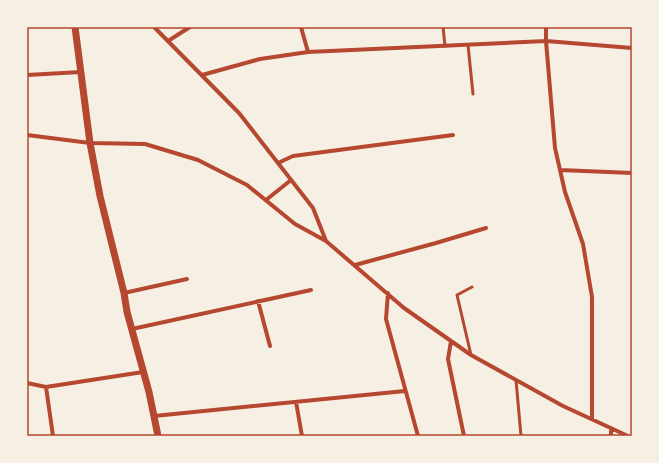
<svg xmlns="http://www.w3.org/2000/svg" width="659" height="463" viewBox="0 0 659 463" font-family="'PT Sans',sans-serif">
<rect width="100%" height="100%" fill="#f6efe4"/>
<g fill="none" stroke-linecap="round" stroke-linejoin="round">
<!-- service -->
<path stroke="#b5482f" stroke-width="3" d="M443,27L445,46
M468,45L473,94
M471,355L457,295L472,287
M516,380L521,436"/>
<!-- minor -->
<path stroke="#b5482f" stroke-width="4" d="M154,27L239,113L313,208L326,241L404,308L471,355L563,406L628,436
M301,27L308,52
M546,27V41L555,148L565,192L583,244L592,297V419
M168,41L190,27
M27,75L81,72
M202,75L260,59L308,52L546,41L632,48
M27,135L90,143L145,144L198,160L247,185L295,224L326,241
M278,163L293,156L453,135
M560,170L632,173
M266,200L291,180
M355,265L436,243L486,228
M124,293L187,279
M388,293L386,319L418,436
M258,301L270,346
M132,329L311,290
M451,341L448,359L464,436
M27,383L46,387L143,372
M46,387L53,436
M296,402L302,436
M154,416L405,391
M611,436V428"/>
<!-- tertiary -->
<path stroke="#b5482f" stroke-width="7" d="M75,27L90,143L100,196L124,293L127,312L149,392L158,436"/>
</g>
<!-- border -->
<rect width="659" height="463" fill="none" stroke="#f6efe4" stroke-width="56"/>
<rect x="28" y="28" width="603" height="407" fill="none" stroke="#b5482f" stroke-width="1.5"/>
</svg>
